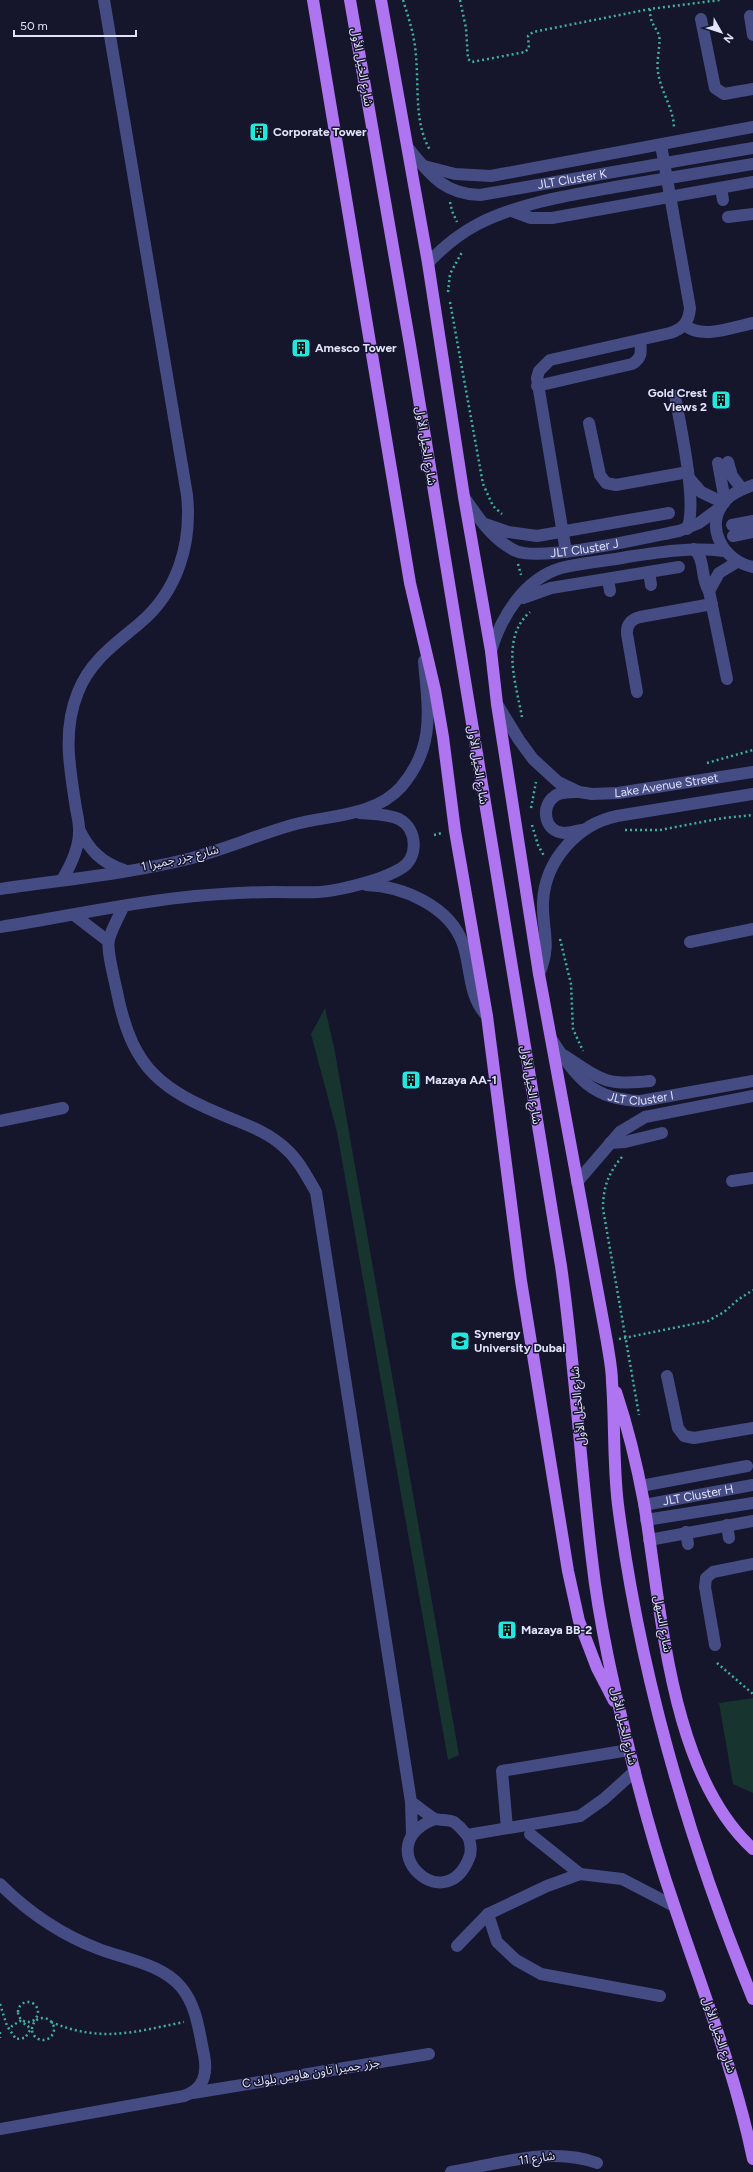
<svg xmlns="http://www.w3.org/2000/svg" width="753" height="2172" viewBox="0 0 753 2172" font-family="Figtree,'Noto Sans Arabic',sans-serif">
<rect width="100%" height="100%" fill="#15152b"/>
<!-- green -->
<path fill="#18342f" d="M325,1008L334,1047L459,1755L448,1760L337,1132L311,1034Z
M753,1698V1793L733,1784L719,1703Z"/>
<g fill="none" stroke-linecap="round" stroke-linejoin="round">
<!-- path -->
<path stroke="#3fb29a" stroke-width="2.5" stroke-dasharray="2 3" stroke-linecap="butt" d="M403,0C409,19 415,37 416,57C419,87 414,123 430,150
M460,0L466,28L468,59L472,62L525,52L529,48L528,36L533,32L650,9L720,0
M650,9C650,23 654,24 659,35C661,43 656,61 658,72C661,93 674,108 674,129
M450,202L452,211L457,222
M448,292L450,274L462,252
M450,302L483,484L493,506L502,514
M518,564L521,575
M522,717C516,684 500,638 530,612
M707,763L753,750
M531,808L536,782
M532,825L538,845L544,856
M625,830H660L723,818L753,815
M434,835L442,833
M560,939L571,984L573,1029L583,1051
M622,1157C608,1173 603,1188 603,1209L639,1415
M619,1339L708,1321L724,1312L739,1299L753,1290
M717,1663L753,1694
M18 2012a10 10 0 1 1 20 0a10 10 0 1 1-20 0Z
M0,2004L7,2026L16,2039L25,2038L30,2030L28,2026L20,2021L12,2026L11,2030
M32 2029a11 11 0 1 1 22 0a11 11 0 1 1-22 0Z
M51,2022C101,2043 134,2032 184,2022
M0,2032V2038"/>
<!-- minor -->
<g stroke="#454c84" stroke-width="12">
<path d="M750,16L753,35"/>
<path d="M701,19L715,88L724,94L753,89"/>
<path id="s1" d="M408,148C430,174 443,194 480,195L753,148"/>
<path d="M424,166L455,174L491,176L753,127"/>
<path d="M721,188L723,200"/>
<path d="M512,211L531,218H552L753,182"/>
<path d="M728,217L753,214"/>
<path d="M428,263C443,247 459,234 478,224C519,203 570,195 615,187C661,179 707,172 753,164"/>
<path d="M685,325C701,340 733,327 753,323"/>
<path d="M537,386L632,364C643,358 641,350 640,340"/>
<path d="M675,396C680,424 698,505 687,529"/>
<path d="M589,423L600,475L606,483L616,485L688,472"/>
<path d="M728,462L732,476L742,489"/>
<path d="M718,463L725,501"/>
<path d="M689,478L701,492L724,503"/>
<path d="M753,485C743,489 733,492 726,500C703,526 723,561 753,567"/>
<path id="s2" d="M464,497C479,518 492,540 516,551C542,562 648,537 679,531L699,523L721,507"/>
<path d="M485,524L508,532L537,536L669,513"/>
<path d="M732,525L753,521"/>
<path d="M733,536L753,532"/>
<path d="M694,549C706,560 700,578 709,591L727,679"/>
<path d="M566,552L537,378L539,371L550,360L670,333C683,329 689,322 690,308L661,145"/>
<path d="M649,572L651,585"/>
<path d="M608,579L610,591"/>
<path d="M709,591L719,573L737,562"/>
<path d="M523,598L551,588L679,567"/>
<path d="M491,651C501,617 524,579 561,568C582,563 606,561 627,557C660,552 691,547 724,551"/>
<path d="M637,692L627,634C626,625 631,619 640,617L712,604"/>
<path id="s3" d="M497,704L519,740L533,759L558,782L579,792L592,794L618,793L753,772"/>
<path d="M576,792C569,792 560,792 555,796C540,806 544,832 564,833C570,833 576,831 582,830"/>
<path d="M79,829C89,850 102,863 124,870"/>
<path d="M62,880C71,865 80,847 79,829C79,820 76,811 75,802C69,764 63,729 78,692C90,661 115,644 140,623C178,591 192,543 187,495L104,0"/>
<path d="M366,885C402,886 450,906 463,944C471,967 468,997 487,1016"/>
<path d="M0,889C62,880 127,874 188,859C223,850 257,835 292,825C328,815 374,817 401,787C436,746 428,710 424,661"/>
<path d="M123,907C119,917 111,929 109,940C106,950 116,985 118,997C134,1071 162,1090 230,1118C250,1126 269,1133 285,1148C299,1160 307,1177 316,1192L411,1802C418,1807 426,1813 433,1818C439,1821 448,1819 454,1822C458,1825 462,1829 465,1833C471,1838 472,1852 469,1858C444,1921 367,1845 435,1819"/>
<path d="M74,915L108,941"/>
<path d="M0,927C65,917 130,902 195,896C221,894 247,892 273,892C296,892 318,894 340,889C359,885 383,879 400,869C419,859 418,829 399,819C388,814 373,814 360,813"/>
<path d="M690,942L753,929"/>
<path d="M539,974C552,944 542,931 543,902C545,860 578,824 617,816L753,794"/>
<path id="s4" d="M552,1040C577,1078 592,1100 641,1101L753,1081"/>
<path d="M565,1056C601,1080 606,1086 650,1081"/>
<path d="M0,1121L63,1108"/>
<path d="M610,1143L625,1142L662,1133"/>
<path d="M732,1181L753,1178"/>
<path d="M577,1182L620,1132L645,1117L753,1096"/>
<path d="M667,1376L678,1428L684,1436L694,1438L753,1428"/>
<path d="M641,1486L747,1466"/>
<path id="s5" d="M644,1505L753,1485"/>
<path d="M646,1520L753,1503"/>
<path d="M727,1525L729,1538"/>
<path d="M686,1532L688,1544"/>
<path d="M649,1540L753,1521"/>
<path d="M715,1645L705,1587L706,1578L713,1572L753,1564"/>
<path d="M411,1802L412,1834"/>
<path d="M507,1828L502,1771L629,1750"/>
<path d="M530,1834L580,1874"/>
<path d="M467,1835L580,1816L604,1799L635,1771"/>
<path d="M0,1884C28,1912 62,1935 99,1949C125,1959 162,1964 181,1987C197,2006 199,2032 204,2055C208,2075 203,2089 184,2096L0,2129"/>
<path d="M488,1914L497,1942L516,1960L541,1974L660,1996"/>
<path d="M457,1946L488,1914L547,1886L580,1874L622,1879L674,1906"/>
<path d="M193,2093L429,2054"/>
<path d="M451,2172C498,2164 552,2146 597,2163"/>
</g>
<!-- major -->
<path stroke="#af74f0" stroke-width="12" d="M313,0L410,583L435,690L443,737L455,831L487,1016L521,1281L568,1571L579,1621L597,1668L614,1701
M350,0L410,345L561,1266C575,1364 580,1462 592,1560C599,1623 614,1687 629,1749C642,1802 657,1856 675,1908C703,1992 735,2072 753,2159
M381,0L428,263L464,497L491,651L497,704L539,974L607,1342C609,1355 612,1369 612,1382C615,1423 613,1464 618,1505C640,1675 688,1840 753,1999
M616,1392C628,1428 637,1465 644,1503C662,1611 669,1772 753,1849"/>
</g>
<!-- icons -->
<defs>
<g id="building-square" transform="scale(1)"><rect x="-9" y="-9" width="18" height="18" rx="4" fill="#22e7de" stroke="#15152b"/><path d="M-4-6H4V6H1V3H-1V6H-4ZM-2.5-4.3h1.7v1.8h-1.7ZM.8-4.3h1.7v1.8H.8ZM-2.5-1h1.7V.8h-1.7ZM.8-1h1.7V.8H.8Z" fill="#111"/></g>
<g id="university-square" transform="scale(1)"><rect x="-9" y="-9" width="18" height="18" rx="4" fill="#22e7de" stroke="#15152b"/><path d="M0-5L7-2L0 1L-7-2ZM-4 1L0 2.5L4 1V4Q0 6-4 4Z" fill="#111"/></g>
</defs>
<g fill-rule="evenodd">
<use href="#building-square" x="259" y="132"/>
<use href="#building-square" x="301" y="348"/>
<use href="#building-square" x="721" y="400"/>
<use href="#building-square" x="411" y="1080"/>
<use href="#university-square" x="460" y="1341"/>
<use href="#building-square" x="507" y="1630"/>
</g>
<g text-anchor="middle" stroke-width="3" stroke-linejoin="round" paint-order="stroke">
<!-- street labels -->
<g font-size="12" fill="#e1e2fc" stroke="#15152b">
<text transform="translate(362 67) rotate(80)" y="4">شارع الخيل الأول</text>
<text dy="4" stroke="none"><textPath href="#s1" startOffset="183">JLT Cluster K</textPath></text>
<text transform="translate(426 446) rotate(81)" y="4">شارع الخيل الأول</text>
<text dy="4" stroke="none"><textPath href="#s2" startOffset="145">JLT Cluster J</textPath></text>
<text transform="translate(478 765) rotate(81)" y="4">شارع الخيل الأول</text>
<text dy="4" stroke="none"><textPath href="#s3" startOffset="211">Lake Avenue Street</textPath></text>
<text transform="translate(180 858) rotate(-13)" y="4">شارع جزر جميرا 1</text>
<text transform="translate(531 1085) rotate(81)" y="4">شارع الخيل الأول</text>
<text dy="4" stroke="none"><textPath href="#s4" startOffset="114">JLT Cluster I</textPath></text>
<text transform="translate(578 1406) rotate(-95)" y="4">شارع الخيل الأول</text>
<text dy="4" stroke="none"><textPath href="#s5" startOffset="55">JLT Cluster H</textPath></text>
<text transform="translate(663 1624) rotate(80)" y="4">شارع السهل</text>
<text transform="translate(624 1726) rotate(77)" y="4">شارع الخيل الأول</text>
<text transform="translate(719 2035) rotate(71)" y="4">شارع الخيل الأول</text>
<text transform="translate(311 2073) rotate(-9)" y="4">C جزر جميرا تاون هاوس بلوك</text>
<text transform="translate(537 2158) rotate(-8)" y="4">شارع 11</text>
</g>
<!-- poi labels -->
<g font-size="12" font-weight="bold" fill="#e1e2fc" stroke="#15152b" text-anchor="start">
<text x="273" y="136">Corporate Tower</text>
<text x="315" y="352">Amesco Tower</text>
<text x="707" y="397" text-anchor="end">Gold Crest<tspan x="707" dy="14">Views 2</tspan></text>
<text x="425" y="1084">Mazaya AA-1</text>
<text x="474" y="1338">Synergy<tspan x="474" dy="14">University Dubai</tspan></text>
<text x="521" y="1634">Mazaya BB-2</text>
</g>
</g>
<!-- north arrow -->
<g transform="translate(721 32) rotate(129)" stroke="#15152b" stroke-width="3" paint-order="stroke">
<path d="M0-3L7 15L0 10L-7 15Z" fill="#e1e2fc"/>
<text y="-6" font-size="11" font-weight="bold" text-anchor="middle" fill="#e1e2fc">N</text>
</g>
<!-- scale -->
<path d="M14 30v6h122v-6" fill="none" stroke="#e1e2fc" stroke-width="2"/>
<text x="20" y="30" font-size="12" fill="#e1e2fc" stroke="#15152b" stroke-width="3" paint-order="stroke">50 m</text>
</svg>
